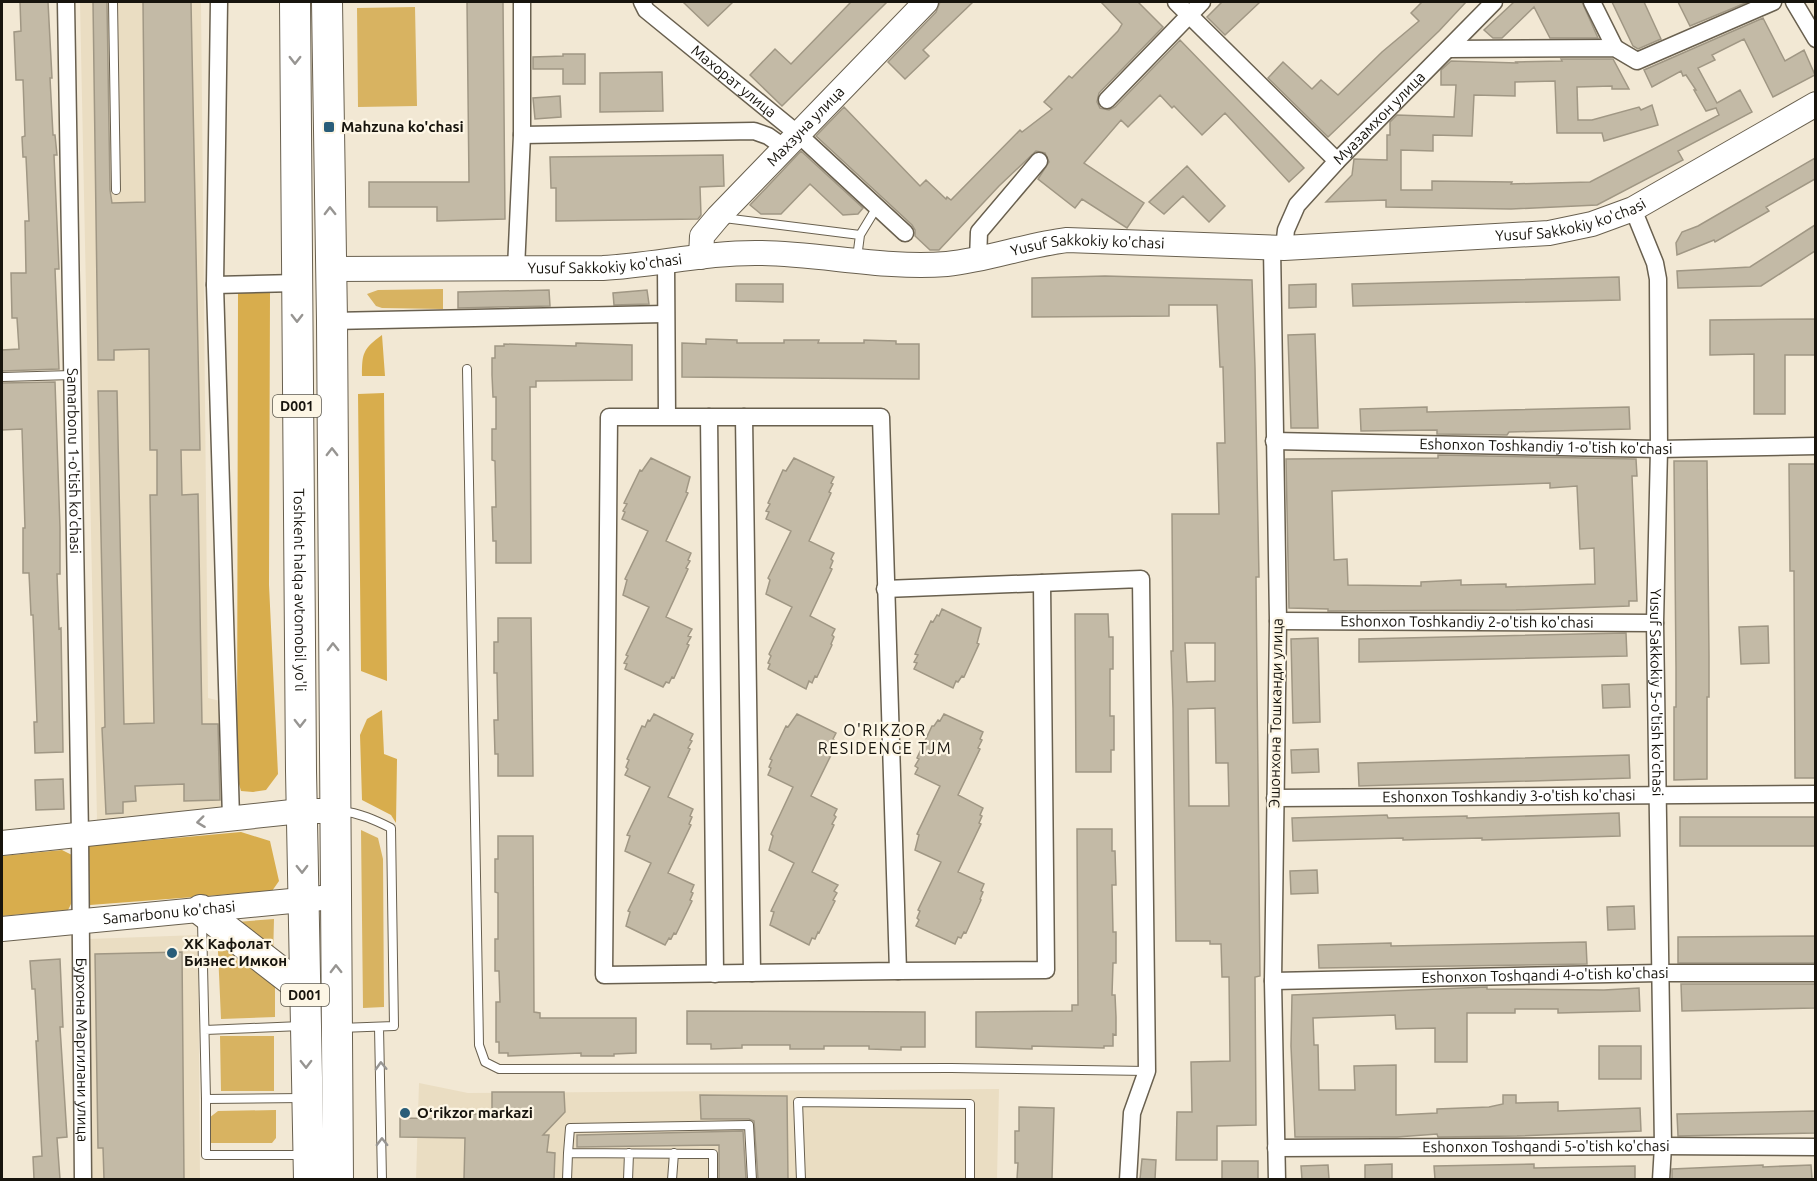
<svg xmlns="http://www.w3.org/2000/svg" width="1817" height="1181" viewBox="0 0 1817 1181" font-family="Ubuntu,sans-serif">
<rect width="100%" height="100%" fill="#f2e8d4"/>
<!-- built -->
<path fill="#eaddc2" d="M80,2H201L208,698L224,702L229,808L97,820Z
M198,935L200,1179H92L89,939Z
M419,1083L468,1093L999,1089L997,1179L416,1180Z"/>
<!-- green -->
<path fill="#d8b361" d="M415,7L417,106L358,107L357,8Z
M443,289V309L382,308L376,306L367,294L378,290Z
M361,830L378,838L383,859L384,1007L363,1008Z
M274,919L273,959L224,923Z
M217,929L275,977V1017L221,1019Z
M220,1036H274V1091H221Z
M276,1110V1138L272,1143H209V1118L218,1111Z"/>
<!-- forest -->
<path fill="#d8ad4d" d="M238,293H270L269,585L278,774L266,790L253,792L241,791L237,777Z
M382,335L385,376H362C362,353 363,349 382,335Z
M384,393L387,681L361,671L358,394Z
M382,710L384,754L397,759L396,823L391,815L362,800L360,735L367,719Z
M241,832L270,841L279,881L272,891L90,905L88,846Z
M62,850L72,855L71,904L68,910L2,916V856Z"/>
<!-- building -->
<path fill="#c3baa6" stroke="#a09784" stroke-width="1.5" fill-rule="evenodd" d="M20,2H48L52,78H50L53,135H55L57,155H54L59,269H55L59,369L2,371V350L19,349L17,318H12L11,273H26L25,221H29L26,157H23L22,137L25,136L23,80H16L14,32L21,31Z
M93,2H107L110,190L112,203L145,202L143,2H191L200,450H181L182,495L198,494L202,724H218L220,800L184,801V784L135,786L136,801L123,802V813L106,814L102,728L105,727L98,391H117L124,724L154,723L150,495H157V450H150L149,349L114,350V360H98Z
M467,2H503L505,219L437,221V207H369V182H469Z
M683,2H733L708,26Z
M851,2H887L782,106L750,75L775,49L791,64Z
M940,2H973L923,50L929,56L905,79L888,62L936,12Z
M1101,2H1138L1163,27L1099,93L1097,102L1100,108L1109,110L1115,107L1180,40L1304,168L1289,182L1225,113L1202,135L1174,106L1172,108L1160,95L1128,127L1121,120L1084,163L1144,203L1127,228L1082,199L1075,208L1038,179L1049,162L1045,153L1036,151L999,186L939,250H930L915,236V230L912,225L816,136L844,107L920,186L926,180L946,199L947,197L951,200L1020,130L1022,132L1052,109L1044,102L1069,76L1072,78L1118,31L1122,24Z
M1222,2H1260L1225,35L1207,17Z
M1422,2H1466L1439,31L1328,137L1268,78L1283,62L1312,89L1321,80L1338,95L1382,52L1419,21L1411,13Z
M1514,2H1582L1598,38H1550L1534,7L1502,38H1493L1484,30Z
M1612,2H1644L1661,39L1638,49L1633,46Z
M1678,2H1748L1690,26Z
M1763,18L1785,61L1804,50L1815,75L1773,97L1744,39L1712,55L1715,60L1698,68L1717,103L1740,90L1752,112L1678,151L1683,160L1597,205L1511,209L1386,207V200L1326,202L1352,175L1354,159L1387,160V135H1390V122L1397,115L1454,117L1456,85H1441V70L1451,61L1517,63L1516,62L1562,61L1561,59H1613L1629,89H1612V86L1577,87L1578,120H1592L1639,107L1641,110L1652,105L1658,125L1604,141L1602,133H1557L1555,81L1515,82V96L1474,95L1472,136L1433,135V151L1401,150V190H1432V181L1512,182L1511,184L1590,182L1719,115L1716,108L1706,111L1694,90H1696L1686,75L1683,76L1681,71L1652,87L1644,70Z
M563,54H585V84H563V69H533V57L563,56Z
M662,72L663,111L600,112V73Z
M560,96L561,117L535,119L533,98Z
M801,151L863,208L858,214L843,215L810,184L781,214H761L750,205Z
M723,155L724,186L700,187L701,215L698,219L556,221V188H551L550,157Z
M1815,158V179L1766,207L1769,211L1715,242L1714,240L1677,255L1676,243L1682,232L1698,226Z
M1187,166L1225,206L1209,222L1183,196L1164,214L1149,202Z
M1815,225V251L1761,286L1678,288L1677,271L1750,267Z
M1105,276L1252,280L1255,367L1259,577H1256L1260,976L1255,977L1256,1125L1217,1126V1160H1176L1177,1112H1192L1191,1062L1230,1061L1229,977H1222L1221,944H1210V941H1176L1173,708L1171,651H1173L1172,514H1219L1217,443H1225L1223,367H1220L1217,305H1169V316L1032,317V278ZM1185,643H1215V681L1187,682ZM1215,708L1216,763H1228L1229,806H1189L1188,709Z
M1619,277L1620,300L1353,306L1352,284Z
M736,284H783V302L736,301Z
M1316,284V307L1289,308V285Z
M549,290L550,306L458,308V292Z
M647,290L649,304L614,305L613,293Z
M1815,319V355H1785V414H1754V354L1710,355V320Z
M1315,334L1318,428H1291L1288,335Z
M706,339L737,340V343H784V340H819L818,343H864V340L896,341V344H919V379L682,377V343L706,344Z
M576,343L632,345V380L536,381V387H530L531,563H496V541H493L492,507H496L495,461L492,460V429H496V397H493L492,375V358H495V346H504V344L576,346Z
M55,382L60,528V574H57L59,629L61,628L63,752L35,753L34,722H37L33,615H31L29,573H23V528H25L22,429L2,430V383Z
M1427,407V412L1629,407L1630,429L1509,432L1507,435L1437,434V430L1361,431L1360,409Z
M1438,455L1636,459L1637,476H1632L1637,601H1629V606L1516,610L1328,611V609L1289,608L1286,459L1438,458ZM1550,483V488L1577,486L1580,549L1594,548L1595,584L1506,587V584L1461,585V580L1421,582V586L1348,585L1347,559L1334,560L1332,491Z
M651,458L690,477L686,492L688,493L666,541L691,553L688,560L690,561L686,568L688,569L666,617L692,629L688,636L691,637L687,644L689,645L674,678L672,677L669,683L666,682L663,687L625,669L627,664L624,663L628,656L626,655L649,607L623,595L627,580L625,579L648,531L622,519L625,512L623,511L627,504L624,503L640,470L642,471Z
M794,458L834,477L831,483L833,484L829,492L831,493L809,541L834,553L831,559L833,561L830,568L832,569L810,616L835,629L832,635L834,637L831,644L832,645L817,677L815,676L812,683L809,681L806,689L768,669L770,664L768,663L771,656L769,654L792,607L766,594L770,580L768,578L791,531L766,519L769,512L766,511L770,504L768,503L783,470L786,471Z
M1674,461H1707L1709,656V697H1707V779L1674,780V707H1676V668Z
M1789,464H1815V778H1795L1794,571H1790Z
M942,609L981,628L977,643L979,644L964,677L962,676L958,682L956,681L953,688L914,669L917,663L914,662L918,655L915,654L931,621L933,622L937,615L939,616Z
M1075,614H1108L1109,637H1113V669H1110V716H1114V750H1111V772H1076Z
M498,618H531L533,776H498V754H495L494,720H498L497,673H494V642H498Z
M1768,626L1769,663L1741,664L1739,627Z
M1626,633L1627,656L1359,662V639Z
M1318,638L1320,722L1293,723L1291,639Z
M1629,684L1630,707L1603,708L1602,685Z
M654,714L693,734L690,740L692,741L688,748L690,749L668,797L693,809L690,816L692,817L689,824L691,825L668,873L694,885L691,892L693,893L690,900L692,901L676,934L674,933L671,939L669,938L665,945L626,926L630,912L628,911L651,863L625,851L630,836L627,835L650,787L625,775L628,769L626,767L629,760L627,759L642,726L645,727L648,720L650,721Z
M797,714L836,733L833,739L835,741L832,748L834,749L811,796L837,809L834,815L836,817L832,824L834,825L812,872L838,885L834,891L837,893L833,900L835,901L819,933L818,932L815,939L812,938L809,945L770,925L774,912L771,911L794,863L769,850L773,836L771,834L793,787L768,775L771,768L769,767L772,760L770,759L786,726L788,727Z
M944,714L983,732L980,739L982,740L978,748L980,749L958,795L983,808L980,815L982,816L979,823L981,824L958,872L984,884L981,891L983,892L980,899L981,900L966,933L964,932L961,938L958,937L955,944L916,926L919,920L917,918L920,911L918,910L941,862L915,850L919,835L917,834L940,786L915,774L918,768L915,766L919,759L917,758L932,726H934L938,720L940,721Z
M1318,749L1319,772L1292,773L1291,750Z
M1629,755L1630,778L1359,786L1358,763Z
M63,779L64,809L36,810L35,780Z
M1619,813L1620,836L1482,840V838L1403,840V838L1293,841L1292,818L1387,815L1388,818L1467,816V818Z
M1680,817H1815V846H1680Z
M1077,829H1112V851H1115L1116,885H1112L1113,932H1116V963H1113L1112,995H1115L1116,1017V1035L1113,1034V1046H1104V1048L1032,1046V1049L976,1047V1012L1072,1011V1005H1078Z
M498,836H533L534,1012L540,1013V1018H636V1053L614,1054V1056H581V1053L508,1056V1053H499V1042H496V1002H500L499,971H495V939H498V893L495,892V859H498Z
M1317,870L1318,893L1291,894L1290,871Z
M1634,906L1635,929L1608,930L1607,907Z
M1815,936V963H1678V937Z
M1586,942L1587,964L1319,968L1318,945L1391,943V946Z
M182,952L184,1179H104L103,1148H98L95,954Z
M60,959L63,1027H60L67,1137L57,1138L60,1179H34L33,1157L42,1156L36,1041H38L35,989H32L30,961Z
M1681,984H1815V1008L1682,1011Z
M1487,987V989L1604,990L1639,988L1640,1011L1558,1013V1009H1515V1013H1467V1062H1435V1028L1396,1029L1395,1015L1313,1018L1314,1045H1318L1319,1090H1355L1354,1066L1396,1065V1115L1437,1113V1109L1489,1107L1503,1104V1095H1516V1103L1558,1102V1111L1640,1108L1641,1131L1517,1136L1438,1137L1437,1134L1397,1137H1295L1291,1046L1292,995Z
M687,1011L925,1012V1047H901V1050L869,1049V1046H824V1049H790V1045H742V1048L711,1049V1044H687Z
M1599,1046H1641V1079H1599Z
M492,1092H564L565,1112L543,1135H549L547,1152L555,1153L554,1179H464L465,1138L400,1137V1118L458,1119V1114H492Z
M700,1095L787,1096L788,1179H758L754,1121L749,1119H701Z
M1019,1107L1054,1108L1052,1179H1017L1018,1163H1015V1131H1019Z
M1815,1111V1133L1678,1136L1677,1114Z
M743,1131L746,1179H719V1145L577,1147V1135Z
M1142,1159L1156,1160L1155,1179H1140Z
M1222,1161H1258V1179H1222Z
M1392,1164V1179H1365V1165Z
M1534,1164V1168L1635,1166V1179H1435L1434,1166Z
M1328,1165L1329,1179H1302L1301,1166Z
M1763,1165V1167L1811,1165L1812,1179H1672V1169Z"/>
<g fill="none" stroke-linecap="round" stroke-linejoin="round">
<!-- lane casing -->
<g stroke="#69604f" stroke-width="10">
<path id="lane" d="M113,2L116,190
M724,218L860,235L877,207
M857,258L860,235
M467,369L479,1045L485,1062L499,1069L951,1068L1147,1071
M2,377L72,375
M202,921L206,1099L303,1098
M379,1027L382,1180
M340,1028L394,1026L391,828C375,820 360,813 341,811
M205,1030L301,1026
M206,1099V1155H305
M568,1153L570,1128L749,1125L752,1180
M567,1180L568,1153L713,1154V1180
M628,1180L629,1153
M672,1180L674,1153
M801,1180L798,1102L970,1104V1180"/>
</g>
<!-- street casing -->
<g stroke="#69604f" stroke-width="19">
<g id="street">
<path id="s1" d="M66,2L80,836L83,1180"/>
<path d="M219,2L215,285L231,818"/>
<path id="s2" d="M642,2L646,10L798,134L905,233"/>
<path d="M1176,2L1337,161"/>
<path d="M1592,2L1615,48"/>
<path d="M1794,2L1816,39"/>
<path d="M1448,49L1615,48L1637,61L1773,2"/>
<path d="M1107,100L1202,2"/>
<path d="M522,135L754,131L768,136L785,148"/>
<path id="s3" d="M1633,209L1655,263L1658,279L1659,449L1655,623L1663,1146L1661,1180"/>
<path d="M1272,247L1278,621L1273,981L1277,1180"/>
<path id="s4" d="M1284,248L1286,230L1297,205L1337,161L1494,2"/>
<path d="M978,260L979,232L1039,161"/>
<path d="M666,263L667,417H609L604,975L898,971L881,417H667"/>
<path d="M516,269L522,135V2"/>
<path d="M215,285L296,283"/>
<path d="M332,321L665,314"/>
<path d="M709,417L715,974"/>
<path d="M744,417L752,973"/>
<path id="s5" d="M1274,441L1659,449L1816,446"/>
<path d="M885,589L1141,579L1147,1071L1132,1113L1128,1180"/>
<path id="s6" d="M1278,621L1655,623"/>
<path id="s7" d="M1275,798L1816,794"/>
<path d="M898,971L1046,970L1042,583"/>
<path id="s8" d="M1273,981L1659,973H1816"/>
<path id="s9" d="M1276,1148L1663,1146L1816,1147"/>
</g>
</g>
<!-- secondary casing -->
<g stroke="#69604f" stroke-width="26">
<g id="secondary">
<path id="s10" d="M701,257L702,236L718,217L926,2"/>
<path id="s11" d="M331,269L603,268C655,265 708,252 761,253C823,254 885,269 947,264C988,260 1026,245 1067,240L1284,248L1549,233L1592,224L1633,209L1816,104"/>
<path d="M2,843L301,811H335"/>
<path id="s12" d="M2,929L322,898"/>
</g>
</g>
<!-- highway casing -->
<g stroke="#69604f" stroke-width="32">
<g id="highway">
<path id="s13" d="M295,2L301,771L309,1180"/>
<path d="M327,2L332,321L338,1180"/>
<path d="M201,910L304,990"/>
</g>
</g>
<!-- lane -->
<use href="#lane" stroke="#fff" stroke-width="8"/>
<!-- street -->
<use href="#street" stroke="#fff" stroke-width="16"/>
<!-- secondary -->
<use href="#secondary" stroke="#fff" stroke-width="24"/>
<!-- highway -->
<use href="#highway" stroke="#fff" stroke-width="30"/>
</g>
<!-- one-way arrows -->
<defs><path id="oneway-chevron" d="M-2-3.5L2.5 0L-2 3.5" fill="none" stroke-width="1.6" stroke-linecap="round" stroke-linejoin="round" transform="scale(1.5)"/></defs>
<g stroke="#979592">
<use href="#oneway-chevron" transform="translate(295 60) rotate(90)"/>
<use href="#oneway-chevron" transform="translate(330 211) rotate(-91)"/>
<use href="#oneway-chevron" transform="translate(297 318) rotate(90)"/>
<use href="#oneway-chevron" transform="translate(332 452) rotate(-90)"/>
<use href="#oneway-chevron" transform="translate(333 647) rotate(-91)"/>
<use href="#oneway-chevron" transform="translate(300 723) rotate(90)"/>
<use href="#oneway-chevron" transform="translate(201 822) rotate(173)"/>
<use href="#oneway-chevron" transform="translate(302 869) rotate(89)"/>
<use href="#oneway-chevron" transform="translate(336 969) rotate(-91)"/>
<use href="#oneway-chevron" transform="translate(306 1064) rotate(89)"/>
<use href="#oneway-chevron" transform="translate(381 1066) rotate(-92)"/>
<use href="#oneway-chevron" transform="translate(382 1142) rotate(-91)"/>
</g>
<!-- markers -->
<g fill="#295d79" stroke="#fdf6e5" stroke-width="2">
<rect x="323" y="121" width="12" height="12" rx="3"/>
<circle cx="172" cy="953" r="6"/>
<circle cx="405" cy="1113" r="6"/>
</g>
<g text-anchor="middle" stroke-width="4.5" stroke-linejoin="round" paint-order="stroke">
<!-- shield labels -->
<g fill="#fdf6e5" stroke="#5c584e" stroke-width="1.5">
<rect x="273" y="395" width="48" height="22" rx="4.5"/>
<rect x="281" y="984" width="48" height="22" rx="4.5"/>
</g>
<g font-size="14" font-weight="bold" fill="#17140d">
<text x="297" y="411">D001</text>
<text x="305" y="1000">D001</text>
</g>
<!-- street labels -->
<g font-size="15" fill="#17140d" stroke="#fdf6e5">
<text dy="5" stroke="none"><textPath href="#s2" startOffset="122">Махорат улица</textPath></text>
<text dy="5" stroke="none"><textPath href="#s4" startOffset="165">Муазамхон улица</textPath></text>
<text dy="5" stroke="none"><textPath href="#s10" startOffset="172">Махзуна улица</textPath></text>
<text dy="5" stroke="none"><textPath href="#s11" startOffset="1246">Yusuf Sakkokiy ko'chasi</textPath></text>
<text dy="5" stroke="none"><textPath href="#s11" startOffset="760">Yusuf Sakkokiy ko'chasi</textPath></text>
<text dy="5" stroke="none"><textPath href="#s11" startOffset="274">Yusuf Sakkokiy ko'chasi</textPath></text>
<text dy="5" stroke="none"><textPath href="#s5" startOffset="272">Eshonxon Toshkandiy 1-o'tish ko'chasi</textPath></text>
<text dy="5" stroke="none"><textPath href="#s1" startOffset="459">Samarbonu 1-o'tish ko'chasi</textPath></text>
<text dy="5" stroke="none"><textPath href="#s13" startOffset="588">Toshkent halqa avtomobil yo'li</textPath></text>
<text dy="5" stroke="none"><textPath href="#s6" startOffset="189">Eshonxon Toshkandiy 2-o'tish ko'chasi</textPath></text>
<text dy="5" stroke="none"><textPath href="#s3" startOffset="488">Yusuf Sakkokiy 5-o'tish ko'chasi</textPath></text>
<text transform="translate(1276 713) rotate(-89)" y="5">Эшонхона Тошканди улица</text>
<text dy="5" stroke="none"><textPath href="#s7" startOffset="234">Eshonxon Toshkandiy 3-o'tish ko'chasi</textPath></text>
<text dy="5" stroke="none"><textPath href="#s12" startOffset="168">Samarbonu ko'chasi</textPath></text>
<text dy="5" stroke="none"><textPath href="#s8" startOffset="272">Eshonxon Toshqandi 4-o'tish ko'chasi</textPath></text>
<text dy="5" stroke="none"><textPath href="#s1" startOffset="1048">Бурхона Маргилани улица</textPath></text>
<text dy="5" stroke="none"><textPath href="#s9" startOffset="270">Eshonxon Toshqandi 5-o'tish ko'chasi</textPath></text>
</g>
<!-- poi labels -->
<g font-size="15" font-weight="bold" fill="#17140d" stroke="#fdf6e5" text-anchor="start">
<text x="341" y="132">Mahzuna ko'chasi</text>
<text x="184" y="949">ХК Кафолат<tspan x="184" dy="17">Бизнес Имкон</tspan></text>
<text x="417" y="1118">Oʻrikzor markazi</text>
</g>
<!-- neighbourhood labels -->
<g font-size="16" letter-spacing="1.5" fill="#17140d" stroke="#fdf6e5">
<text x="885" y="736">O'RIKZOR<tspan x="885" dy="18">RESIDENCE TJM</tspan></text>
</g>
</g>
<!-- border -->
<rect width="1817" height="1181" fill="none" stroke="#17140d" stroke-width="6"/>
</svg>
